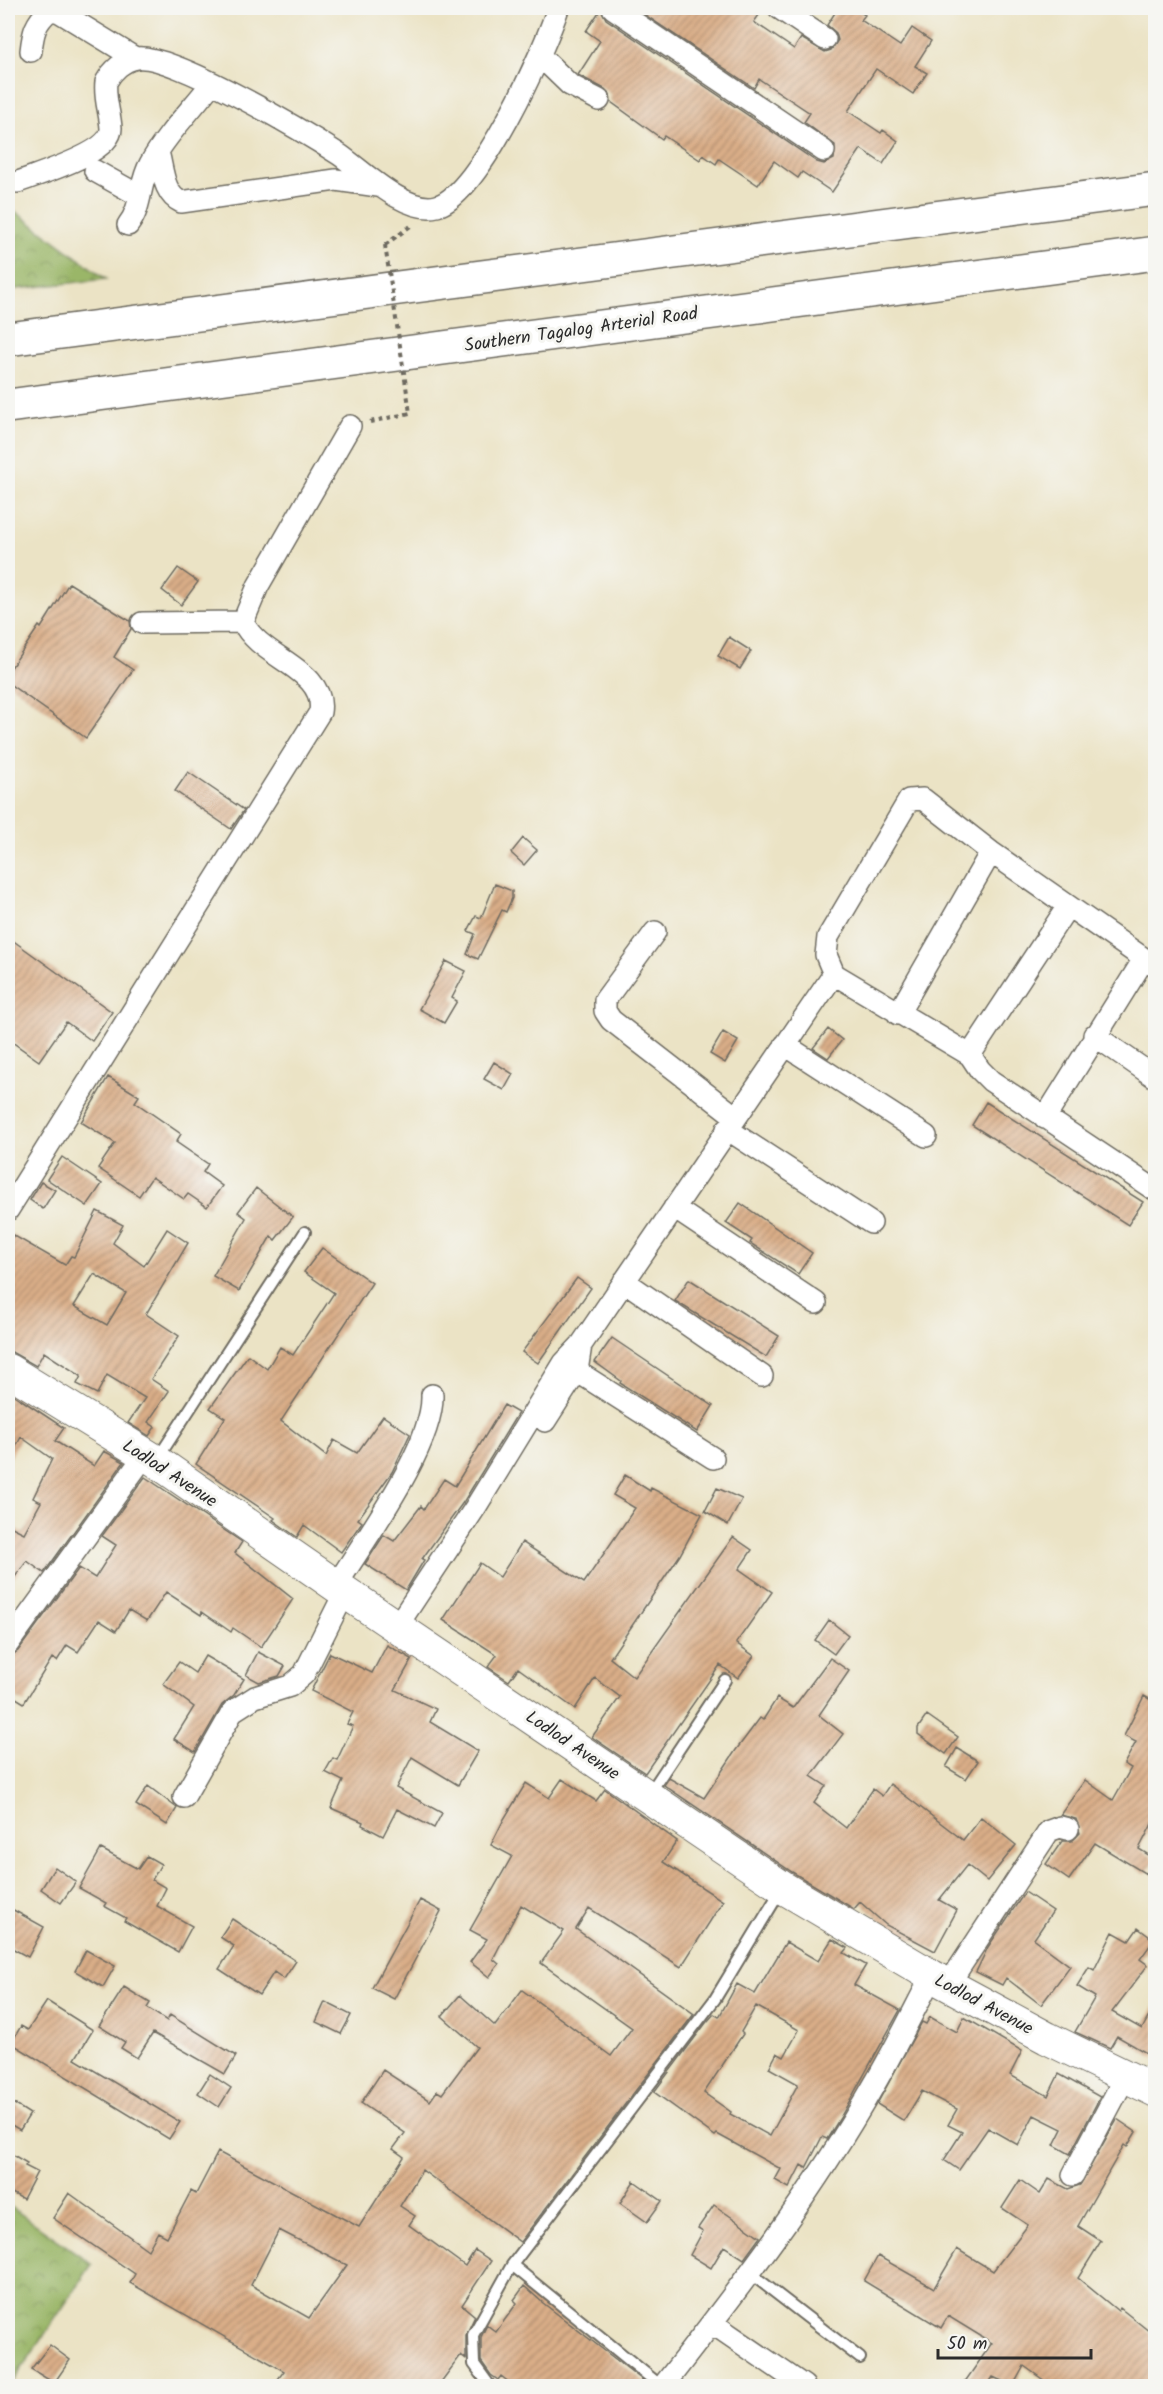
<svg xmlns="http://www.w3.org/2000/svg" width="1163" height="2394" viewBox="0 0 1163 2394" font-family="Kalam,sans-serif">
<defs>
<pattern id="forest-crowns" width="20" height="18" patternUnits="userSpaceOnUse" patternTransform="scale(1.5)"><rect width="20" height="18" fill="#9ab668"/><path d="M2 6a3 3 0 1 1 6 0M12 15a3 3 0 1 1 6 0" fill="none" stroke="#7e9456"/></pattern>
<pattern id="building-hatch" width="6" height="6" patternUnits="userSpaceOnUse" patternTransform="scale(1.5)"><rect width="6" height="6" fill="#daae88"/><path d="M-1 1l2-2M0 6l6-6M5 7l2-2" fill="none" stroke="#b18e6f"/></pattern>
</defs>
<rect width="100%" height="100%" fill="#f6f6f2"/>
<filter id="ink" filterUnits="userSpaceOnUse"><feTurbulence type="fractalNoise" baseFrequency=".0167" numOctaves="2"/><feDisplacementMap in="SourceGraphic" scale="12" xChannelSelector="R" yChannelSelector="G"/><feConvolveMatrix kernelMatrix="1 2 1 2 8 2 1 2 1" color-interpolation-filters="sRGB"/></filter>
<filter id="wash" filterUnits="userSpaceOnUse"><feTurbulence type="fractalNoise" baseFrequency=".008" numOctaves="4" result="noise"/><feDisplacementMap in="SourceGraphic" scale="24" xChannelSelector="R" yChannelSelector="G"/><feGaussianBlur stdDeviation="1.35" result="paint"/><feColorMatrix in="noise" values="0 0 0 0 0 0 0 0 0 0 0 0 0 0 0 0 0 1.4 0 .05"/><feComposite in="paint" operator="in"/></filter>
<g filter="url(#wash)">
<rect width="100%" height="100%" fill="#ebe3c5"/>
<!-- forest -->
<path fill="url(#forest-crowns)" stroke="#62704a" stroke-width="1.5" d="M8,206L106,279L8,290Z
M8,2205L92,2264L10,2386H8Z"/>
<g id="blocks">
<!-- building -->
<path fill="url(#building-hatch)" fill-rule="evenodd" d="M635,8H764L754,22L794,49L801,38L825,52L831,50L838,40L836,33L827,25L838,8H854L865,15L861,20L900,46L912,28L931,41L915,66L927,73L913,94L876,69L848,111L881,133L883,130L898,141L883,164L861,149L832,192L802,172L798,178L774,161L758,185L719,159L716,164L703,155L700,160L664,136L662,139L611,102L610,94L605,89L578,75L600,41L586,31L601,9L606,19L817,162L824,164L834,159L835,145L804,122L810,113L759,79L754,88Z
M178,568L198,582L181,605L162,590Z
M69,583L130,621L131,629L114,657L133,670L86,738L8,683V672L39,626L41,628Z
M729,637L751,651L740,669L718,656Z
M188,772L244,810L231,829L175,791Z
M523,838L537,850L524,865L511,853Z
M495,884L512,891V898L506,912L502,910L478,959L467,954L475,934L468,931L476,916L481,918Z
M8,937L112,1012L92,1041L66,1022L39,1061L8,1039Z
M446,961L466,971L452,998L457,1001L444,1023L419,1009Z
M828,1029L842,1040L828,1058L813,1048Z
M723,1032L738,1041L725,1063L710,1054Z
M494,1062L513,1074L504,1090L484,1079Z
M108,1077L139,1096L135,1102L181,1134L176,1142L208,1164L203,1172L222,1186L207,1207L188,1194L184,1199L152,1177L139,1196L98,1168L115,1143L81,1122Z
M986,1102L1143,1202L1128,1225L972,1125Z
M62,1157L102,1184L87,1206L47,1179Z
M41,1182L55,1190L43,1209L30,1200Z
M256,1188L293,1217L275,1240L271,1236L239,1291L213,1276L246,1218L238,1212Z
M740,1203L812,1253L798,1274L750,1243L752,1240L726,1223Z
M97,1211L123,1225L113,1243L144,1266L167,1229L188,1243L146,1314L179,1336L151,1379L169,1391L148,1422L155,1427L149,1436L128,1423L145,1398L107,1375L97,1394L77,1384L81,1376L44,1352L36,1366L8,1350V1246L13,1235L65,1265L71,1256L74,1257ZM94,1274L126,1293L107,1325L74,1306Z
M322,1248L372,1283L281,1421L326,1456L334,1440L357,1453L383,1416L410,1434L392,1472L358,1519L362,1522L341,1552L304,1525L297,1537L273,1520L275,1518L196,1464L225,1418L210,1408L248,1355L267,1369L280,1347L293,1355L334,1293L304,1272Z
M577,1278L591,1288L538,1363L522,1352Z
M689,1279L779,1336L766,1357L675,1301Z
M612,1338L713,1406L697,1432L620,1383L621,1381L595,1362Z
M8,1391L64,1428L55,1441L94,1466L104,1451L124,1462L44,1573L27,1561L8,1586V1525L24,1533L41,1502L33,1498L52,1459L21,1437L8,1462Z
M504,1405L518,1413L464,1501L422,1559L424,1560L406,1590L365,1564L384,1535L394,1541L421,1506L424,1509L444,1479L455,1486Z
M625,1475L650,1491L651,1488L702,1514L680,1555L610,1658L634,1677L733,1537L752,1550L739,1569L772,1592L736,1643L754,1656L738,1678L720,1665L645,1773L592,1737L620,1697L595,1678L575,1709L518,1668L509,1681L488,1667L497,1655L443,1620L480,1563L500,1577L522,1542L584,1583L635,1508L613,1495Z
M145,1477L242,1542L235,1553L293,1599L261,1647L233,1628L231,1632L202,1612L201,1615L166,1592L147,1621L129,1610L116,1631L99,1620L78,1652L67,1645L57,1661L52,1658L24,1703L8,1693V1657L18,1651L79,1568L95,1578L116,1545L102,1536Z
M717,1488L742,1499L728,1525L705,1511Z
M829,1620L848,1635L834,1654L815,1640Z
M387,1645L412,1659L395,1690L436,1709L430,1722L478,1751L458,1785L412,1757L396,1788L442,1813L434,1828L397,1809L383,1836L362,1825L363,1822L331,1808L343,1781L325,1772L333,1758L337,1760L353,1726L347,1724L353,1712L311,1691L330,1653L372,1673Z
M258,1652L285,1666L279,1676L259,1682L246,1675Z
M205,1656L244,1679L234,1695L222,1705L195,1752L174,1739L194,1707L163,1684L179,1662L195,1673Z
M830,1658L849,1671L819,1715L843,1734L811,1776L826,1786L814,1803L846,1828L873,1789L882,1796L890,1784L963,1840L981,1817L1016,1845L987,1881L967,1865L939,1900L957,1910L935,1951L886,1925L860,1902L854,1909L792,1872L664,1785L669,1778L704,1798L736,1750L760,1718L763,1720L777,1698L793,1708Z
M1144,1696L1155,1702V1818L1139,1849L1155,1859L1146,1874L1095,1843L1069,1880L1046,1864L1062,1841H1072L1080,1833L1076,1819L1060,1815L1085,1780L1113,1800L1131,1768L1124,1764L1136,1742L1124,1736Z
M927,1715L958,1737L946,1754L918,1734V1728Z
M957,1748L978,1761L966,1779L946,1767Z
M562,1779L596,1801L605,1789L677,1841L663,1862L723,1901L681,1967L589,1908L576,1929L694,2014L520,2242L422,2170L400,2206L415,2216L409,2225L465,2266L475,2250L491,2261L462,2305L475,2316L466,2335V2359L461,2355L438,2386H287L278,2379L284,2371L130,2283L135,2274L53,2218L69,2193L148,2250L158,2232L167,2237L191,2191L196,2194L218,2152L359,2227L404,2157L393,2149L405,2133L361,2103L383,2070L430,2101L437,2091L442,2094L477,2047L442,2016L460,1995L495,2026L522,1990L611,2056L632,2028L541,1963L564,1931L521,1905L493,1959L499,1964L489,1977L470,1962L487,1939L470,1930L512,1856L491,1845L504,1819L526,1783L549,1798ZM279,2230L347,2265L309,2318L251,2285Z
M148,1786L177,1808L167,1825L136,1805Z
M101,1849L138,1869L147,1856L161,1864L152,1880L166,1888L157,1906L192,1926L178,1952L124,1921L126,1918L104,1906L106,1903L79,1888Z
M55,1867L76,1882L61,1903L41,1889Z
M1025,1892L1053,1911L1034,1939L1070,1966L1041,2005L1006,1978L1002,1985L976,1972L988,1947Z
M420,1900L441,1911L394,1999L372,1988Z
M8,1907L44,1927L28,1957L8,1946Z
M232,1919L296,1961L284,1979L274,1972L259,1995L219,1969L234,1946L220,1937Z
M1138,1928L1154,1940L1140,1959L1148,1965L1112,2012L1142,2029L1155,2005V2058L1117,2036L1110,2048L1075,2032L1095,1997L1077,1986L1089,1967L1094,1970L1113,1932L1129,1941Z
M832,1939L848,1948L844,1953L866,1965L854,1985L900,2010L840,2118L827,2139L822,2137L806,2168L801,2165L789,2188L775,2180L781,2169L717,2134L715,2136L654,2092L706,2023L714,2014L719,2017L737,1984L755,1994L786,1942L818,1961ZM756,2006L799,2030L784,2057L777,2053L769,2068L798,2084L770,2136L730,2114L731,2112L704,2093L743,2034L741,2032Z
M86,1950L115,1966L103,1987L75,1971Z
M124,1987L150,2003L147,2008L167,2021L170,2015L236,2056L225,2074L153,2033L137,2058L121,2048L125,2042L99,2026Z
M47,2001L93,2030L75,2059L180,2122L169,2139L11,2043L21,2026L28,2030Z
M325,2002L351,2015L341,2034L316,2022Z
M930,2017L957,2032L964,2017L1022,2051L1010,2075L1048,2096L1059,2074L1100,2097L1070,2154L1054,2145L1062,2129L1034,2115L1018,2145L988,2128L959,2170L944,2160L962,2132L948,2125L957,2109L922,2091L904,2121L877,2104L922,2022L926,2024Z
M210,2074L231,2088L219,2107L198,2093Z
M8,2100L30,2114L20,2130L8,2123Z
M1117,2119L1136,2132L1127,2147L1124,2145L1078,2226L1101,2241L1078,2278L1118,2311L1120,2308L1155,2336V2386H1052L1024,2366L1013,2386L993,2377L987,2386H962L992,2343L948,2316L941,2328L864,2281L878,2256L934,2288L957,2249L993,2271L1028,2225L1002,2208L1020,2180L1040,2194L1049,2179L1068,2189L1080,2185Z
M8,2152L27,2163L25,2166L37,2172L23,2199L8,2191Z
M634,2181L662,2201L647,2222L620,2203Z
M714,2205L760,2237L744,2259L724,2246L711,2268L690,2255L703,2231L698,2228Z
M524,2286L543,2303L650,2386H514L501,2376L498,2380L491,2375L481,2361V2337L487,2325L496,2332L517,2303L514,2300Z
M50,2345L70,2360L54,2383L31,2369Z"/>
</g>
</g>
<g filter="url(#ink)">
<use href="#blocks" fill-opacity="0" stroke="#6e6b61" stroke-width="1.5"/>
<g fill="none" stroke-linecap="round" stroke-linejoin="round">
<!-- service casing -->
<g stroke="#6e6b61" stroke-width="14">
<path id="service" d="M158,1458L305,1232
M649,1794L725,1680
M750,2273L860,2358
M490,2386L474,2364L473,2335L512,2265
M661,2386L512,2265L715,1999L781,1890"/>
</g>
<!-- minor casing -->
<g stroke="#6e6b61" stroke-width="24">
<path id="minor" d="M613,8L824,151
M779,8L825,39
M31,51C33,33 35,23 49,11H58L135,58
M540,56L570,85L599,100
M158,152C163,169 163,194 181,202L336,180L378,186
M95,171L138,195
M18,182C38,174 112,153 111,128C110,112 104,99 106,82C112,71 123,60 137,58C172,53 306,133 340,155C364,172 406,214 437,206C479,195 545,49 558,8
M128,225C142,208 139,183 150,164C166,135 192,109 212,83
M142,623L243,622
M655,932L605,1000V1011L611,1020L736,1117
M898,1014L991,852
M1094,1035L1156,1078
M785,1045L926,1136
M970,1055L1068,906
M1045,1118L1144,959
M727,1129L871,1223
M1152,1188L991,1081L980,1070L970,1055L834,974L826,955L828,937L909,800L923,799L991,852L1156,967
M674,1208L816,1303
M8,1210L320,712C327,669 259,658 243,622L258,586L350,426
M624,1281L762,1376
M567,1365L713,1458
M545,1421L577,1371L581,1345
M336,1586C364,1540 434,1446 432,1395
M397,1626L475,1508L564,1363L581,1345L834,974
M8,1644L145,1455
M184,1797L233,1711L255,1697L290,1686L304,1674L345,1592
M948,1985L1049,1831L1060,1827L1068,1829
M1073,2175L1125,2077
M712,2323L804,2386
M663,2386C738,2290 814,2191 874,2085C895,2049 913,2012 932,1976"/>
</g>
<!-- secondary casing -->
<g stroke="#6e6b61" stroke-width="34">
<path id="secondary" d="M8,1370L156,1461L345,1592L782,1887L932,1976L1047,2038L1156,2091"/>
</g>
<!-- motorway casing -->
<g stroke="#6e6b61" stroke-width="36">
<path id="motorway" d="M8,339L1156,189
M8,406L1156,253"/>
</g>
<!-- path -->
<path stroke="#6e6b61" stroke-width="4" stroke-dasharray="4.5 4.5" stroke-linecap="butt" d="M385,245L412,225
M370,422L410,413"/>
<!-- service -->
<use href="#service" stroke="#fff" stroke-width="10"/>
<!-- minor -->
<use href="#minor" stroke="#fff" stroke-width="21"/>
<!-- secondary -->
<use href="#secondary" stroke="#fff" stroke-width="32"/>
<!-- motorway -->
<use href="#motorway" stroke="#fff" stroke-width="33"/>
<!-- path-bridge -->
<path stroke="#6e6b61" stroke-width="4" stroke-dasharray="4.5 4.5" stroke-linecap="butt" d="M385,245L410,413"/>
</g>
</g>
<g text-anchor="middle" stroke-width="6" stroke-linejoin="round" paint-order="stroke">
<!-- street labels -->
<g font-size="18" fill="#2b2b2b" stroke="#f6f6f2">
<text transform="translate(581 329) rotate(-8)" y="6">Southern Tagalog Arterial Road</text>
<text transform="translate(170 1473) rotate(33)" y="6">Lodlod Avenue</text>
<text transform="translate(573 1745) rotate(34)" y="6">Lodlod Avenue</text>
<text transform="translate(984 2004) rotate(28)" y="6">Lodlod Avenue</text>
</g>
</g>
<!-- margin -->
<rect width="1163" height="2394" fill="none" stroke="#f6f6f2" stroke-width="30"/>
<!-- scale -->
<path d="M938 2349v9h153v-9" fill="none" stroke="#2b2b2b" stroke-width="3"/>
<text x="947" y="2349" font-size="18" fill="#2b2b2b" stroke="#f6f6f2" stroke-width="4.5" paint-order="stroke">50 m</text>
</svg>
